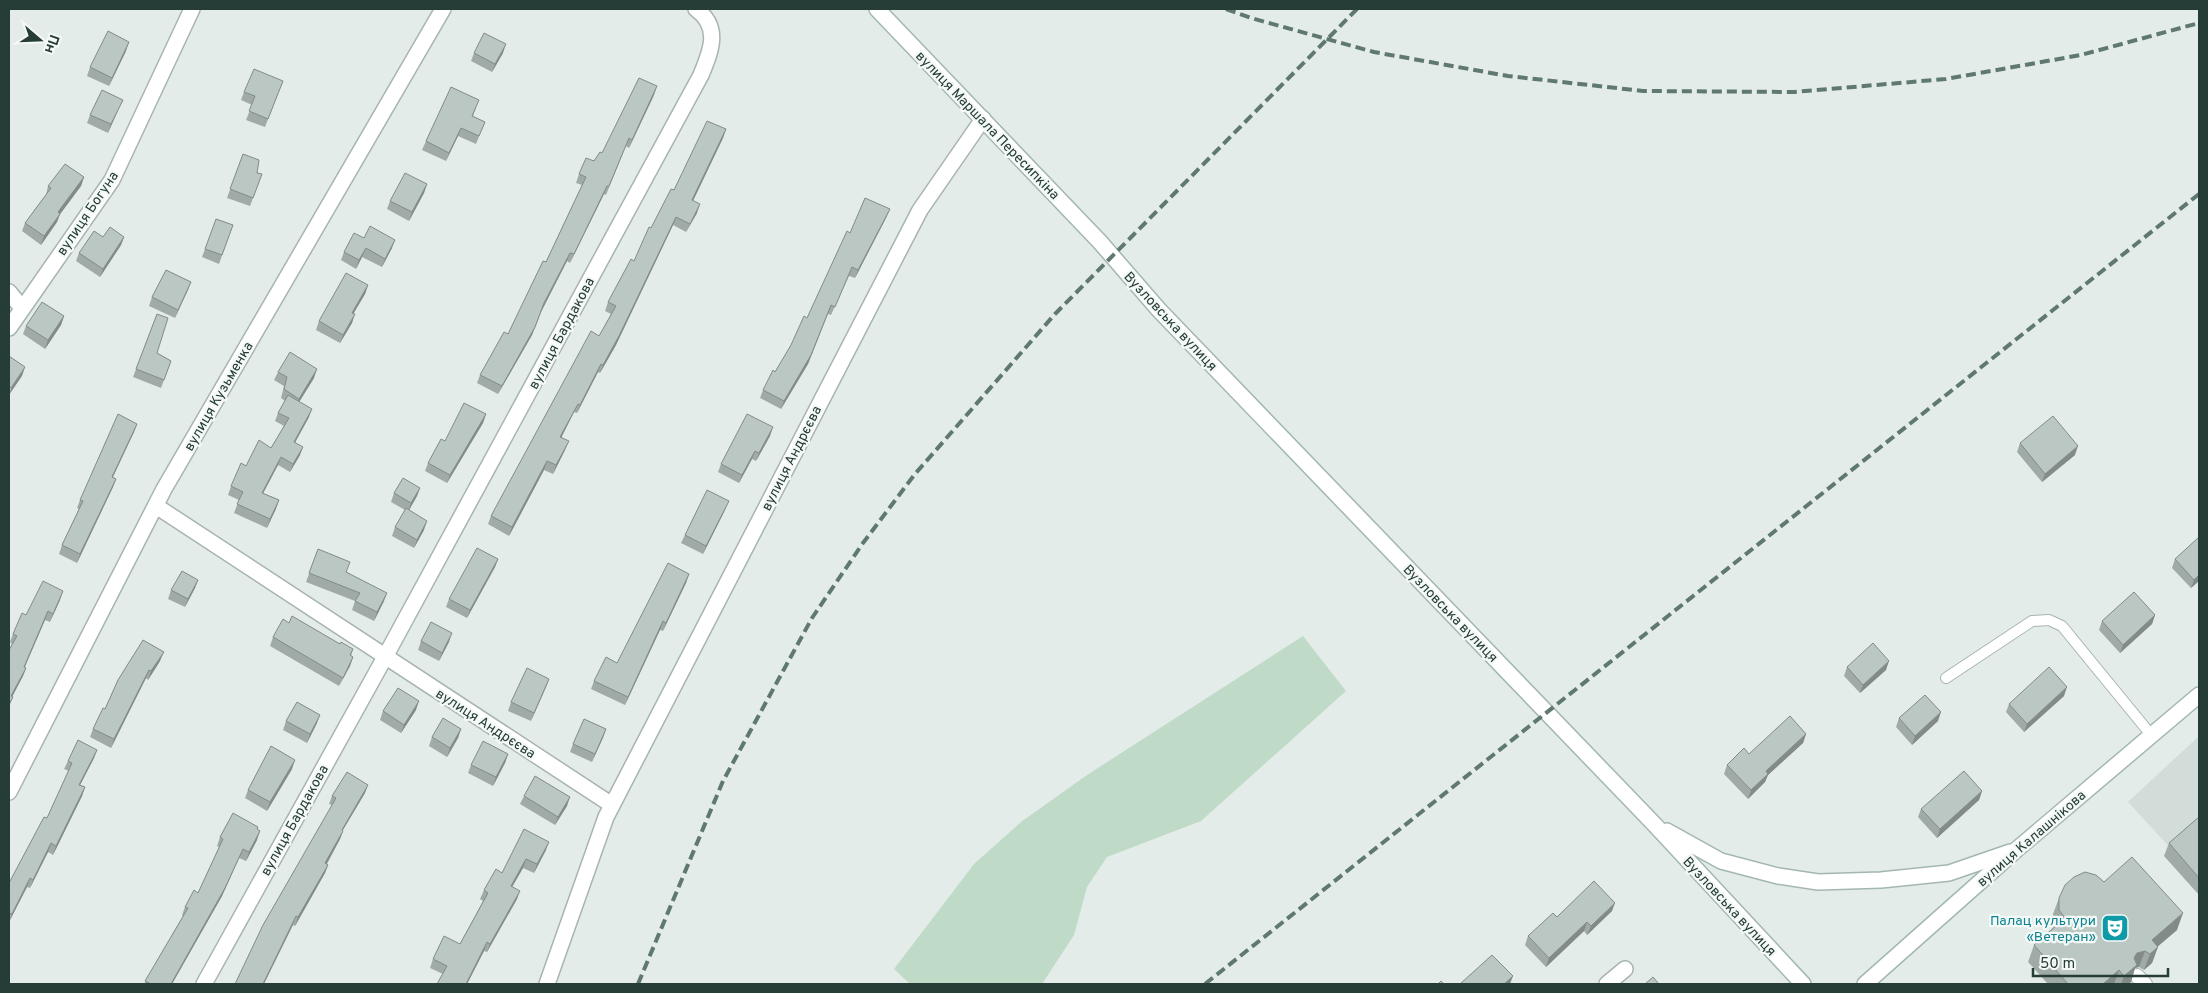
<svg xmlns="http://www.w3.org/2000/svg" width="2208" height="993" viewBox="0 0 2208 993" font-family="Overpass,sans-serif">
<rect width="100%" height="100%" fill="#e4ece9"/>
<!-- built -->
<path fill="#d2dcd8" d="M2199,736V879L2128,802Z"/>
<!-- green -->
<path fill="#bfdbc8" d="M1303,636L1346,691L1201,821L1107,857L1087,887L1074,935L1042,984H910L894,969L974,864L1021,822L1087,775Z"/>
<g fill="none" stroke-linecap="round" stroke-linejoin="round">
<!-- service casing -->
<g stroke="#a7b4b0" stroke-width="12">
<path id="service" d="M1946,678L2032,621L2049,620L2062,626L2152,736"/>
</g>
<!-- pedestrian casing -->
<g stroke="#a7b4b0" stroke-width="16">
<path id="pedestrian" d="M2137,976L2145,984"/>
</g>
<!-- minor casing -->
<g stroke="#a7b4b0" stroke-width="18">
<path id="minor" d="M9,292L22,308
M9,328L112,180L192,9
M156,506L612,805
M9,792L164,489L443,9
M204,984L385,657L701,75C711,51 721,27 696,9
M547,984L606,817L920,210L983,119
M1607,984L1625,969"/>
</g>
<!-- secondary casing -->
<g stroke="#a3b7b1" stroke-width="18">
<path id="secondary" d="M877,9L1100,242L1159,310L1655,825L1803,984
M1667,831L1721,861L1778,876L1818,882L1881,880L1949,873L2010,852
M1865,984L2016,850L2199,695"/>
</g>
<!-- service -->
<use href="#service" stroke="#fff" stroke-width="10"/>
<!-- pedestrian -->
<use href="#pedestrian" stroke="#fff" stroke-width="14"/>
<!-- minor -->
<use href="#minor" stroke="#fff" stroke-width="15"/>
<!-- secondary -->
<use href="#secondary" stroke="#fff" stroke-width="15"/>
<!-- rail -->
<path stroke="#607872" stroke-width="4" stroke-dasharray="10 5" stroke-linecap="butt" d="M1226,9L1251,18L1374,52L1508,76L1643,91L1794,92L1946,79L2081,55L2199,23
M638,984L723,781L812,618L863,543L915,474L1055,314L1357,9
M1205,984L2199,194"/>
</g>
<!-- wall -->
<path fill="#a0aba7" d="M126,51L109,86L87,76L90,67Z
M474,53H503L492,72L471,61Z
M283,81L265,127L246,120L252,105L241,100L244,92Z
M654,95L629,148L626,146L606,195L604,194L570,263L567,261L541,312L532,335L498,394L477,383L480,375L508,334L546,262L582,185L576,183L579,174L602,153Z
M123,100L119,108L108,133L87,123L90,115Z
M476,108L473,116L485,122L476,144L458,136L446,161L422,150L426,141Z
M726,129L723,138L693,201L697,213L686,232L673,225L616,345L600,373L598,372L577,413L574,412L561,438L565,450L553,474L544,470L509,536L488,524L491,516L599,336L611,314L605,311L608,302L634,261L651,228L674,190Z
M243,154L257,173L262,174L250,206L227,198Z
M84,177L81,186L60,214L57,222L41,245L22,231L25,223L46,195L48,186Z
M427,184L424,193L409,221L387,209L390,201Z
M890,209L886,218L855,278L849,276L831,315L828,314L808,364L781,409L760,398L763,390L775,372L807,318L850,233Z
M233,225L219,264L202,257L205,249Z
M103,237H124L121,245L100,277L76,261L79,253Z
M364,238L392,248L382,267L362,257L356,269L341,260L344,252Z
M191,282L175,318L149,306L152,297Z
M368,285L365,294L353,314L352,323L340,343L316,330L319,321Z
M157,314V353L171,361L161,388L133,377Z
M64,316L61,325L45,349L23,334L26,326Z
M278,372L314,378L299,402L309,417L295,442L300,455L290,472L278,465L263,493L279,500L267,528L234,513L239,500L228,495L231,486L246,466L271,448L284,426L275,421L278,413L285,401L281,398L284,386L274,380Z
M486,414L483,423L447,483L425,471L428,463L445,441Z
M137,424L134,432L113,477L116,479L113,487L77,563L59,554L62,545L79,509L77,508L80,500Z
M770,436L756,461L752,459L739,483L718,472L721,464Z
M2020,443L2075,455L2042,482L2017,452Z
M420,488L417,496L409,510L424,530L414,548L392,536L395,527L405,510L391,502L394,493Z
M725,510L703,554L681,543L685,535Z
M318,549L384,601L374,621L352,610L355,601L306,582Z
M498,559L495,567L467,618L446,607L449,599Z
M2175,559L2199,581L2191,588L2172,568Z
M689,574L686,583L663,631L660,630L625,705L591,689L594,681L617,663Z
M198,580L195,588L185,607L168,599L171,590Z
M60,600L50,622L45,620L25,667L26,668L23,676L12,696L13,697L9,707V650L12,644L10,642L13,634L26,615Z
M2155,615L2152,624L2120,653L2099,630L2102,621Z
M289,623L353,649L351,656L353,657L350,666L339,686L270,646L273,637Z
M421,641L449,642L439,661L418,650Z
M160,661L148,680L146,678L111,748L90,737L93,729L105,709L118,680Z
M1847,667L1886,670L1860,693L1844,676Z
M549,679L546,687L531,721L508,711L511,702Z
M2064,696L2024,732L2006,712L2009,704Z
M416,710L401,733L380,720L383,711Z
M1899,718L1938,721L1912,745L1896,727Z
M286,721L317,723L307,743L283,730Z
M461,729L458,738L447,757L429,746L432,737Z
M606,729L592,762L570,752L573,744Z
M1806,734L1803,743L1768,775L1765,782L1748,799L1724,774L1727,765L1749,754Z
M97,750L94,758L80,785L85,787L82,796L53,855L48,852L30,888L27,887L9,922V883L47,818L69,771L64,769L68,761Z
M508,754L505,763L493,786L468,773L471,765Z
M292,769L267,811L245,798L248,790Z
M1982,791L1979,800L1937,838L1918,817L1921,809Z
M365,793L343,830L340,839L327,864L328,865L325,873L295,926L293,925L332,805L329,804L332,796Z
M524,796L567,806L555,825L520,804Z
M2199,817V895L2164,856L2169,843Z
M524,829L546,850L534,873L523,868L512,887L517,899L487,952L484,951L467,984H437L443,974L430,968L433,959L460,944L483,901L480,899L484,890L502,873Z
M257,830V840L246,861L239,858L222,896L172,984H144L183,916L182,915L185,907L198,893L219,847L217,846L220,837Z
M2104,882L2177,930L2158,946L2152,963L2144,970L2139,967L2135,968L2131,982L2128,984H2048L2028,962L2034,945L2054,927L2053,914L2059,898Z
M1612,911L1587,935L1584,931L1546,967L1525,945L1528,936L1557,917Z"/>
<!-- shaded-wall -->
<path fill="#828b88" d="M129,42L126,51L109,86L112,78Z
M506,44L503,53L492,72L495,64Z
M657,86L654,95L629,148L632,140Z
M123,100L119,108L108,133L111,124Z
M461,128L458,136L446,161L449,153Z
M726,129L723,138L689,209L692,200Z
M84,177L81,186L55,221L58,212Z
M427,184L424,193L409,221L412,212Z
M607,186L604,194L570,263L574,254Z
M700,204L697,213L686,232Z
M890,209L886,218L855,278L858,270Z
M60,214L57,222L41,245L44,236Z
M676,217L673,225L616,345L600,373L603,365Z
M124,237L121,245L100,277L103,269Z
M395,240L392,248L382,267L385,259Z
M366,248L362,257L356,269L359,260Z
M570,253L567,261L541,312L532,335L498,394L502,386Z
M191,282L188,290L175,318L178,310Z
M368,285L365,294L349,321L352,313Z
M831,305L808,364L781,409L784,401Z
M355,314L352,323L340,343L343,335Z
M64,316L61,325L45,349L48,340Z
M601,364L598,372L577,413L580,405Z
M25,367L22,376L9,395L11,388Z
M317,369L314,378L296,407L299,399Z
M578,404L557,446L560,437Z
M312,409L309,417L291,450L294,442Z
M486,414L483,423L447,483L450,475Z
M137,424L134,432L109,485L112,477Z
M773,427L770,436L756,461L759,453Z
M569,441L565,450L553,474L556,465Z
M2078,446L2075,455L2042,482L2045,474Z
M303,447L300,455L290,472L293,464Z
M755,451L752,459L739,483L742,475Z
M281,457L278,465L259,501L262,493Z
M547,461L544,470L509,536L512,527Z
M116,479L113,487L77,563L80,554Z
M420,488L417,496L408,512L411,503Z
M279,500L276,509L267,528L270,519Z
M729,501L725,510L703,554L706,546Z
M427,521L424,530L414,548L417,540Z
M498,559L495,567L467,618L470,610Z
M689,574L686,583L663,631L666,623Z
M2199,575V581L2191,588L2194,580Z
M198,580L195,588L185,607L188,599Z
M63,591L60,600L50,622L53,614Z
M387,593L384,601L374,621L377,612Z
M48,611L45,620L21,675L24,667Z
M2155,615L2152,624L2120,653L2123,645Z
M663,621L660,630L625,705L628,697Z
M452,633L449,642L439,661L442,653Z
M164,652L160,661L148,680L151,671Z
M353,657L350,666L339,686L343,678Z
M1889,661L1886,670L1860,693L1863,685Z
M26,668L23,676L9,703L11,696Z
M149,670L146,678L111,748L114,739Z
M549,679L546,687L531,721L534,713Z
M2067,687L2064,696L2024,732L2027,724Z
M419,701L416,710L401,733L404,725Z
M1941,712L1938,721L1912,745L1915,736Z
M320,715L317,723L307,743L310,734Z
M461,729L458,738L447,757L450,748Z
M606,729L603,738L592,762L595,754Z
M1806,734L1803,743L1768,775L1765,782L1748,799L1751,790L1766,771Z
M97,750L94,758L76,793L79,785Z
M508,754L505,763L493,786L496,777Z
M295,760L292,769L267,811L270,802Z
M368,785L365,793L338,838L342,830Z
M85,787L82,796L53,855L56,846Z
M1982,791L1979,800L1937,838L1940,829Z
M570,797L567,806L555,825L558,817Z
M260,831L257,840L246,861L249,852Z
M343,831L340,839L322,872L325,863Z
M549,842L546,850L534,873L537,864Z
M51,843L48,852L30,888L33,880Z
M243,849L222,896L172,984H171Z
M526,859L523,868L508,894L511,886Z
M328,865L325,873L295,926L298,917Z
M30,878L27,887L9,922L12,914Z
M520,891L517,899L487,952L490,944Z
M1615,903L1612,911L1587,935L1591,926Z
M2183,913L2177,930L2149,954L2152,940Z
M296,916L293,925L264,984H263Z
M1587,922L1584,931L1546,967L1549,958Z
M487,942L484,951L467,984H466Z
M2158,947L2152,963L2144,970L2150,954Z
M2145,951L2139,967L2135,968L2131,982L2128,984H2121L2124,976L2137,953Z
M2119,970L2114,984H2103Z
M1513,976L1510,984H1504Z"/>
<!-- building -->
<path fill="#bac7c2" stroke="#828b88" d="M108,31L129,42L112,78L90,67Z
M484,33L506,44L495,64L474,53Z
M254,69L283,81L268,119L249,111L255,96L244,92Z
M639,78L657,86L632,140L629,138L609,186H607L574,254L570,253L544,303L535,327L502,386L480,375L504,332L508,334L543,261L546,262L586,177L579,174L586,158L594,161L600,152L602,153Z
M451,87L479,100L472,116L485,122L479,136L461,128L449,153L426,141Z
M102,90L123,100L111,124L90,115Z
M707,121L726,129L692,200L700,204L690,224L676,217L619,336L603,365L601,364L580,405L578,404L560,437L569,441L556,465L547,461L512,527L491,516L591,331L599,336L616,306L608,302L631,259L634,261L649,227L651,228L671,189L674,190Z
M243,154L259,160L257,173L262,174L253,198L230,189Z
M65,164L84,177L58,212L60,214L44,236L25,223L51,188L48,186Z
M405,173L427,184L412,212L390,201Z
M865,198L890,209L858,270L852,267L835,307L831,305L811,355L784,401L763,390L773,370L775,372L791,345L804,316L807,318L847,231L850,233Z
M216,219L233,225L222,255L205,249Z
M370,226L395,240L385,259L366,248L359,260L344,252L354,233L364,238Z
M110,227L124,237L103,269L79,253L94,231L103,237Z
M166,270L191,282L178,310L152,297Z
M346,273L368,285L352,313L355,314L343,335L319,321Z
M42,302L64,316L48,340L26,326Z
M157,314L168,318L157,353L171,361L164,380L136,369Z
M290,352L317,369L299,399L284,389L287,377L278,372Z
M9,356L25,367L11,388L9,387Z
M288,395L312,409L294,442L303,447L293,464L281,457L262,493L279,500L270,519L237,504L243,492L231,486L241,463L246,466L259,440L271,448L289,418L278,413Z
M464,403L486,414L450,475L428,463L441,439L445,441Z
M118,414L137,424L112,477L116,479L80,554L62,545L83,501L80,500Z
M747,414L773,427L759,453L755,451L742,475L721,464Z
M2053,416L2078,446L2045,474L2020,443Z
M403,478L420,488L411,503L394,493Z
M707,490L729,501L706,546L685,535Z
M406,508L427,521L417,540L395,527Z
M2199,537V575L2194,580L2175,559Z
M477,548L498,559L470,610L449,599Z
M318,549L350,562L346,572L387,593L377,612L355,601L360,593L309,573Z
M668,563L689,574L666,623L663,621L628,697L594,681L606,657L617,663Z
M182,571L198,580L188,599L171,590Z
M43,581L63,591L53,614L48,611L24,667L26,668L11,696L13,697L9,704V650L17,636L13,634L22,613L26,615Z
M2134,592L2155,615L2123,645L2102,621Z
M292,616L340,644L341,642L353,649L350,655L353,657L343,678L273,637L283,619L289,623Z
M431,622L452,633L442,653L421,641Z
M143,640L164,652L151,671L149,670L114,739L93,729L103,708L105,709L118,680Z
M1873,643L1889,661L1863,685L1847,667Z
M2049,667L2067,687L2027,724L2009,704Z
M527,668L549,679L534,713L511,702Z
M398,688L419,701L404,725L383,711Z
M1925,695L1941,712L1915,736L1899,718Z
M297,702L320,715L310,734L286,721Z
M1790,716L1806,734L1766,771L1768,774L1751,790L1727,765L1744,748L1749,754Z
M443,718L461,729L450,748L432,737Z
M584,719L606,729L595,754L573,744Z
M78,740L97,750L79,785L85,787L56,846L51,843L33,880L30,878L12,914L9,913V883L44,817L47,818L72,763L68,761Z
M483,741L508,754L496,777L471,765Z
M271,746L295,760L270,802L248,790Z
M1964,771L1982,791L1940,829L1921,809Z
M347,772L368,785L342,830L343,831L325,863L328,865L298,917L296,916L263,984H235L263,925L336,798L332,796Z
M535,776L570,797L558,817L524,796Z
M233,813L258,827L257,829L260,831L249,852L243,849L225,888L171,984H151L145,981L188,908L185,907L194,890L198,893L223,839L220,837Z
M2199,817V878L2169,843Z
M524,829L549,842L537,864L526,859L511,886L520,891L490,944L487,942L466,984H437L447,966L433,959L444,936L460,944L488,893L484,890L496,869L502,873Z
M2132,857L2183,913L2152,940L2158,947L2150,954L2145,951L2137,953L2134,958L2137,965L2124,976L2119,970L2103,984H2068L2034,945L2065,918L2059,910V898L2065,885L2074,877L2085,872L2096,875L2104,882Z
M1594,881L1615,903L1591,926L1587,922L1549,958L1528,936L1553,913L1557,917Z
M1492,955L1513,976L1504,984H1460Z
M1653,977L1659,984H1645Z
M1441,981L1444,984H1438Z"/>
<!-- icons -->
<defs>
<g id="theatre-square" transform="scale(1.4375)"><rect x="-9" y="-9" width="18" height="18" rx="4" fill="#0f9aa8" stroke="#f4f9f7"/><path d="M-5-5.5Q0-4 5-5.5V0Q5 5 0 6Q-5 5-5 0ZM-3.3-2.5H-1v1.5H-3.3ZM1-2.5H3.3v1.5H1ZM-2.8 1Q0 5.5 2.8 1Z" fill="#fff"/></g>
</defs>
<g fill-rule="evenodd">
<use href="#theatre-square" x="2115" y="928"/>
</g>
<g text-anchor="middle" stroke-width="4.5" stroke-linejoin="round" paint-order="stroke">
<!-- street labels -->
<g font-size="14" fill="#253c37" stroke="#f4f9f7">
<text transform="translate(988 125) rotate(46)" y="5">вулиця Маршала Пересипкіна</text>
<text transform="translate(87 213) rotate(-56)" y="5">вулиця Богуна</text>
<text transform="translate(1171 321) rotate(47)" y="5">Вузловська вулиця</text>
<text transform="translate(561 333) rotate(-62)" y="5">вулиця Бардакова</text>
<text transform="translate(218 396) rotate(-60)" y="5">вулиця Кузьменка</text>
<text transform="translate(791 458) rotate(-63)" y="5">вулиця Андрєєва</text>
<text transform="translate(1451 613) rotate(46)" y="5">Вузловська вулиця</text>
<text transform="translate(486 723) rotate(33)" y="5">вулиця Андрєєва</text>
<text transform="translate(294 820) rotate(-61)" y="5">вулиця Бардакова</text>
<text transform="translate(2031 838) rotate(-41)" y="5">вулиця Калашнікова</text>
<text transform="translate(1730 906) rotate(47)" y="5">Вузловська вулиця</text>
</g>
<!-- culture labels -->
<g font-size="14" fill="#0d838f" stroke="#f4f9f7" text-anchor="end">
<text x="2096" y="925">Палац культури<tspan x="2096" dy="16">«Ветеран»</tspan></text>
</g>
</g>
<!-- border -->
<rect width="2208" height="993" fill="none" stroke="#253c37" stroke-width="20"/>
<!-- north arrow -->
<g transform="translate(40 40) rotate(109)" stroke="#f4f9f7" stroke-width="4" paint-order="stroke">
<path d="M0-4L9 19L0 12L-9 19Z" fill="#253c37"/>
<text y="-8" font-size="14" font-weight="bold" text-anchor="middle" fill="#253c37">Пн</text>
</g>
<!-- scale -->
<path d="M2033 968v8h135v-8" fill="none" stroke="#253c37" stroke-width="2.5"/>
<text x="2040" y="968" font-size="15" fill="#253c37" stroke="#f4f9f7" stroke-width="4" paint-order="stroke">50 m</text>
</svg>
